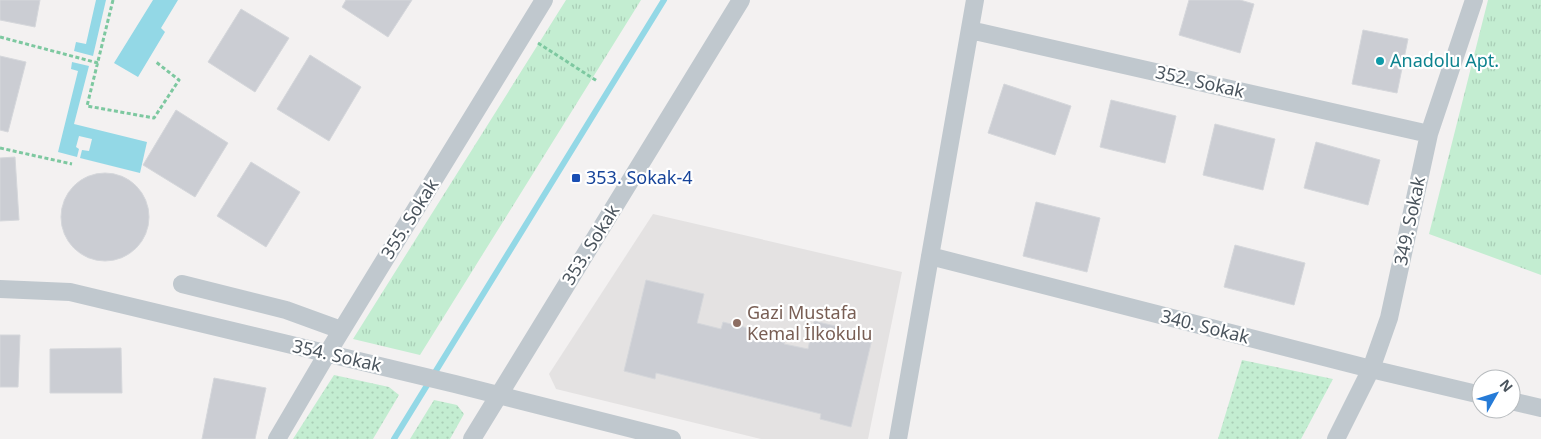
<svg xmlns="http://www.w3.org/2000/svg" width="1541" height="439" viewBox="0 0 1541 439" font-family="'Noto Sans',sans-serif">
<defs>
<pattern id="grass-tufts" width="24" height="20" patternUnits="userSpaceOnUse" patternTransform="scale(1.25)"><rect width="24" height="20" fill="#c3edd1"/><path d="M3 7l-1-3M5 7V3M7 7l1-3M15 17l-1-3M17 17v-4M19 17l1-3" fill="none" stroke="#a9cdb6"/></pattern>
<pattern id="park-dots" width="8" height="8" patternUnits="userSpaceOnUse" patternTransform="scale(1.25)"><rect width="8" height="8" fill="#c3edd1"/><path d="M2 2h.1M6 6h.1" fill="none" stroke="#a9cdb6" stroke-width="1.8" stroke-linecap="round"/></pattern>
</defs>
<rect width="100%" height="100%" fill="#f3f1f1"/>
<!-- education -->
<path fill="#e4e2e2" d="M653,214L902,272L868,439H761L556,389L549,374Z"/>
<!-- grass -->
<path fill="url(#grass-tufts)" d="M566,0H641L420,355L353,339Z
M1488,0H1541V275L1429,234Z"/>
<!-- park -->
<path fill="url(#park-dots)" d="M1242,360L1333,379L1301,439H1218Z
M334,375L389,387L399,395L373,439H293Z
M434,400L457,405L464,414L450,439H410Z"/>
<!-- water -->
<path fill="#93d8e6" d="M96,0H106L93,56L74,51L76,42L86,44Z
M153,0H178L161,28L165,32L138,77L114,63Z
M72,62L89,66L74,124L147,142L140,173L80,158L82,150L89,151L92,139L79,136L76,147L79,149L77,157L58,152L78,71L71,69Z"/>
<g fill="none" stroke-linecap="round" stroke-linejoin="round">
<!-- stream -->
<path stroke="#93d8e6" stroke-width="6" d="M394,439L664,0"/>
</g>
<!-- building -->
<path fill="#cbcdd3" stroke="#d5d7db" d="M0,0H40L35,27L0,20Z
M346,0H412L388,37L342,7Z
M1189,0H1240L1254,4L1240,53L1179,35Z
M241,9L289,38L255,92L208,62Z
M1363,30L1408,39L1397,93L1352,84Z
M310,55L361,87L329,141L277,109Z
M0,56L26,62L8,132L0,130Z
M1004,84L1071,106L1055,155L988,133Z
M1111,100L1176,116L1165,163L1100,147Z
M176,110L228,143L195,197L143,165Z
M1215,124L1275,139L1263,190L1203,175Z
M1316,142L1380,160L1368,205L1304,188Z
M15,157L19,220L0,221V158Z
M251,162L300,192L266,247L217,216Z
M61 217a44 44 0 1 1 88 0a44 44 0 1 1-88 0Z
M1036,202L1100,218L1087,272L1023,256Z
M1235,245L1305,263L1294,305L1224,287Z
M646,280L704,294L697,323L721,329L723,322L785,337L784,344L808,349L814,321L873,335L851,427L820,419L821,414L656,373L655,379L624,371Z
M0,335H20L18,387H0Z
M121,348L122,393H50V349Z
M214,378L266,388L255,439H202Z"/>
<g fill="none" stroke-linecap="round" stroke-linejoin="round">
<!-- path -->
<path stroke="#7dc8a0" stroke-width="3" stroke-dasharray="4 2.5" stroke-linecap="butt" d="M113,0L87,106L154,118L179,80L156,62
M0,37L98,63
M538,43L597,81
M0,148L72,164"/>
<!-- street -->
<path stroke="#c0c8ce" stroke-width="18" d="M970,30L1429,134
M930,256L1371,369L1481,395
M182,284L286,310L341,330
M0,289L70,292L455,384L672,439
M1511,401L1541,408
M277,439L327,354L544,0
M472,439L741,0
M898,439L975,0
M1336,439L1371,369L1389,318L1429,134L1474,0"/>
</g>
<!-- markers -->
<circle fill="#0f9aa8" stroke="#fff" stroke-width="2" cx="1380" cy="61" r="5"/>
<rect fill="#1a4fb4" stroke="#fff" stroke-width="2" x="571" y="173" width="10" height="10" rx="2.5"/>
<circle fill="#8d6e63" stroke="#fff" stroke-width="2" cx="737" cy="323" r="5"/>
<g text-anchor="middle" stroke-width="4.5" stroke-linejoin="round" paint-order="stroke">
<!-- culture labels -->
<g font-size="18" fill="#0d838f" stroke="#fff" text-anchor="start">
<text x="1390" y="67">Anadolu Apt.</text>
</g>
<!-- street labels -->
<g font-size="18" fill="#4a545d" stroke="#fff">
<text transform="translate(1200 82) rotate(13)" y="6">352. Sokak</text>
<text transform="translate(410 219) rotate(-58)" y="6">355. Sokak</text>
<text transform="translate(1410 221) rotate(-78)" y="6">349. Sokak</text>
<text transform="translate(591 245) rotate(-58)" y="6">353. Sokak</text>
<text transform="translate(1205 327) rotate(14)" y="6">340. Sokak</text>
<text transform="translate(337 356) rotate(13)" y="6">354. Sokak</text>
</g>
<!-- transit labels -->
<g font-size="18" fill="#164399" stroke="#fff" text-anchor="start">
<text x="586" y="184">353. Sokak-4</text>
</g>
<!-- education labels -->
<g font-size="18" fill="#785e54" stroke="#fff" text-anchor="start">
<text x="747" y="319">Gazi Mustafa<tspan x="747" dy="21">Kemal İlkokulu</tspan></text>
</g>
</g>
<!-- north arrow -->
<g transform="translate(1496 394) rotate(51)"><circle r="24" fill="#ffffff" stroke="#b7bbbe"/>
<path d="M0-4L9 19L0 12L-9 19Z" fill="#267bd7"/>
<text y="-8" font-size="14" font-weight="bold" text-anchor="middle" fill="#4a545d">N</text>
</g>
</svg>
